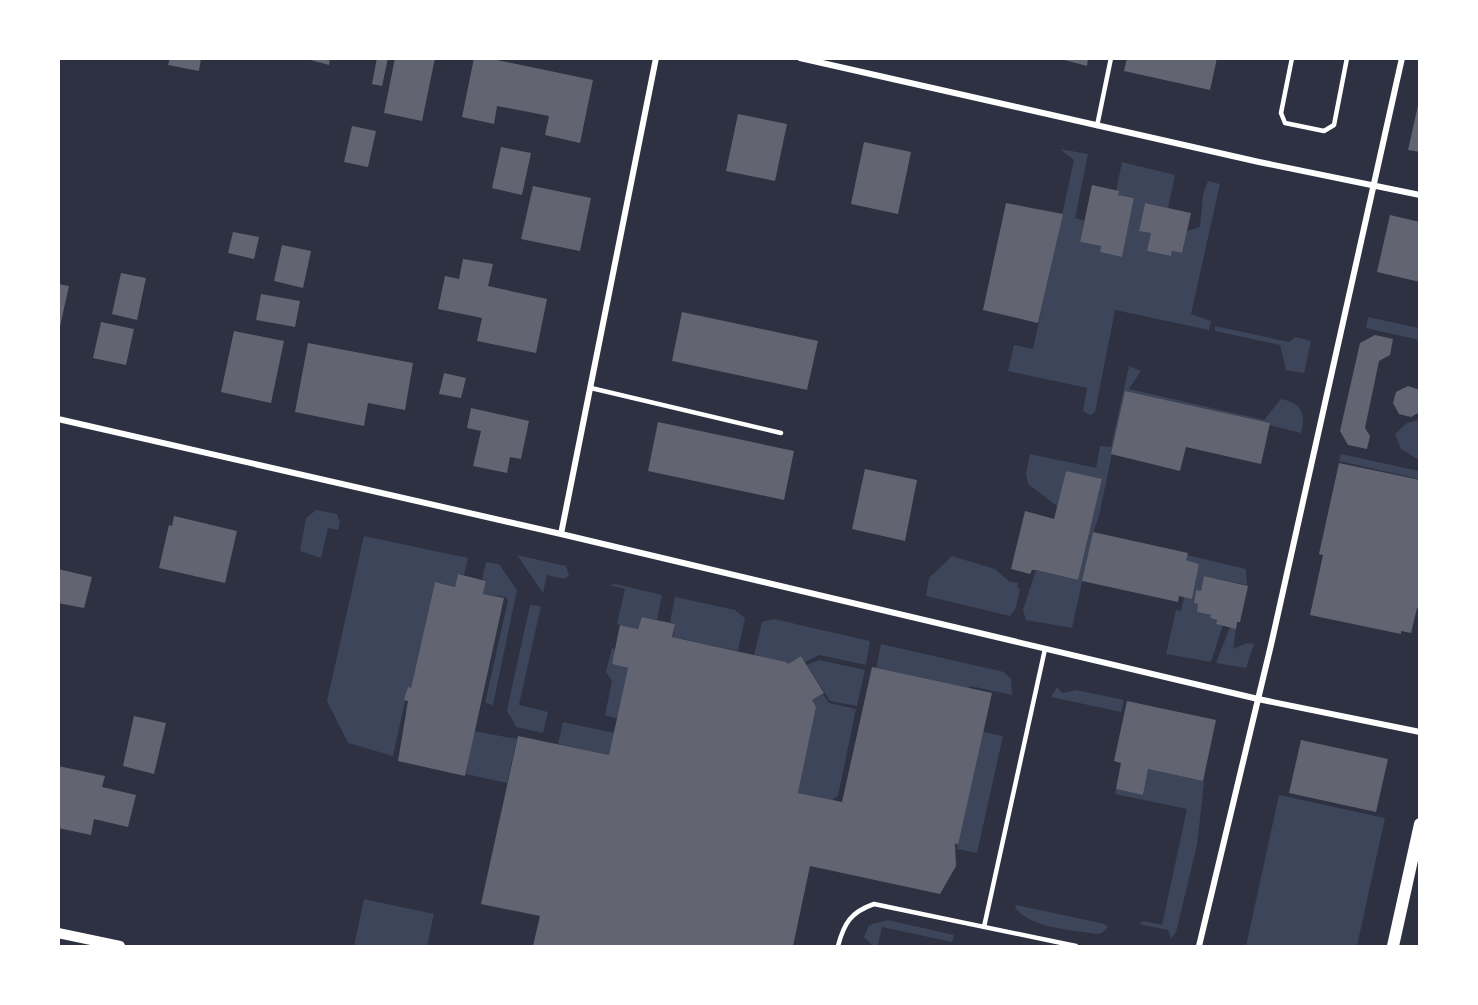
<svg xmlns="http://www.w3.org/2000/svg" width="1478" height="1005" viewBox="0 0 1478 1005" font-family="'Roboto Condensed',sans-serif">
<rect width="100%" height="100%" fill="#2d3142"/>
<!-- green -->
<path fill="#3c4559" d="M1060,149L1088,154L1075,218L1084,221L1080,242L1101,246L1100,252L1122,256L1134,198L1118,195L1116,191L1122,162L1175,175L1168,208L1145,203L1139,230L1151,233L1147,251L1171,256L1172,251L1182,253L1187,231L1200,227L1203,195L1208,181L1220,184L1191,314L1211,321L1209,330L1115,310L1095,412L1090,415L1083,411L1087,388L1008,371L1014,345L1033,349L1074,160Z
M1368,317L1419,328V340L1366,328Z
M1215,326L1289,342L1295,337L1311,341L1304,373L1286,370L1280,345L1215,331Z
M1129,366L1141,371L1129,389L1264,420L1281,399C1302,403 1306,414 1301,433L1269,425V423L1125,391L1099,516L1093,532L1072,628L1026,620L1023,610L1036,570L1078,580L1102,480L1066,471L1057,506L1028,484L1026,474L1030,454L1096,468L1100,446L1111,447Z
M1419,420H1420L1419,460L1401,449L1395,434L1407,423Z
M1341,454L1419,471V479L1339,461Z
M316,510L337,514L340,522L338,530L328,528L321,558L300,551L306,518Z
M364,536L468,558L464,575L458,574L455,587L435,582L411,688H408L393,756L348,743L327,701Z
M517,555L566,566L569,575L565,579L547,575L543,593Z
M1187,555L1246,569L1247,585L1204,576L1201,591H1196L1194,602L1198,604L1197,612L1211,615L1210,618L1217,620L1216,624L1223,625L1211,662L1166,654L1176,610L1181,611L1184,597L1192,599L1199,564L1186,560Z
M952,556L995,569L1010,582L1018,583L1017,588L1020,589L1016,608L1010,616L926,596L929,578Z
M486,562L499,564L517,590L493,705L485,703L508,600L505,597L483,594L486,581L482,579Z
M616,584L662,595L657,620L643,617L638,629L617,624L625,589L609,585Z
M675,597L735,610L745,618L738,651L673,637L675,624L670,622Z
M530,605L541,606L519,705L548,712L543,733L516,727L507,710Z
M774,619L870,641L866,665L819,655L805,662L801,656L788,664L754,655L762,622Z
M1230,627L1236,629L1233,649L1247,643L1254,644L1246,668L1216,663Z
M881,644L1004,672L1011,679L1012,695L970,686L969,689L876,668Z
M612,648L615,649L612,664L628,668L618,719L605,715L612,681L606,672Z
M819,660L865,670L857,706L830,701L807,665Z
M1057,687L1062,693L1076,690L1124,700L1121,712L1051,697Z
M823,694L829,703L856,709L838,796L832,800L798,793L816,707L812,700Z
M563,722L615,733L609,755L558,744Z
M474,731L517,739L507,783L466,774Z
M983,732L1003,736L977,853L957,849Z
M1148,769L1203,781L1204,783L1197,845L1176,932L1171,939L1168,930L1139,924L1143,921L1162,925L1187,809L1115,794L1116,789L1143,795Z
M1279,795L1385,818L1357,946H1246Z
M364,899L434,914L427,946H354Z
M1016,905L1105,924L1108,927L1102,933L1096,934C1072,929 1030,929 1015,907Z
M888,920L954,935L952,942L882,927L878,945L873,946L864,937L869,925Z"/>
<!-- building -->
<path fill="#626471" d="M170,58H201L199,71L168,65Z
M303,58H330L329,65Z
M377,58H388L382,86L372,84Z
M395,58H435L422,121L384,113Z
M474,58H487L593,80L580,143L545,135L549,116L497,106L494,124L462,117Z
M1057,58H1088L1087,66Z
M1127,58H1217L1210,90L1124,71Z
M1419,101H1420V152L1408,150Z
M738,114L787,124L775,181L726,171Z
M352,126L376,131L368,167L344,162Z
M864,142L911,152L898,214L851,204Z
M501,147L531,153L522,195L492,188Z
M1092,185L1119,191L1118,195L1134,198L1122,257L1100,252L1101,246L1080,242Z
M533,186L591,198L580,251L521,239Z
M1006,203L1063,214L1038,323L983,310Z
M1145,203L1191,213L1182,253L1172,251L1171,256L1147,251L1151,233L1139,231Z
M1390,215L1420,222V282L1377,272Z
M233,232L259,237L254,259L228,253Z
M282,245L311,251L303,288L274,281Z
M463,259L493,264L488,286L547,299L536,353L477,341L482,318L438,309L445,276L459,279Z
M121,273L146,278L137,320L112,314Z
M58,284L69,286L59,331H58Z
M261,294L300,301L295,327L256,320Z
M682,312L818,341L807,390L672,361Z
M101,322L134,329L126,365L93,358Z
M234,331L284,341L271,403L221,392Z
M1375,335L1393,339L1390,355L1379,361L1365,428L1370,436L1367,449L1348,445L1340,431L1360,343Z
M308,343L413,363L405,410L368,403L364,426L295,412Z
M444,373L466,378L461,398L439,394Z
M1408,386L1420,390V412L1411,417L1399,414L1393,403L1396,392Z
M1125,391L1270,423L1261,464L1186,447L1180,471L1111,454Z
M471,408L529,421L521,459L510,457L507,473L473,466L481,431L467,428Z
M658,422L794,451L784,500L648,471Z
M1339,463L1420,480V609L1417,608L1411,633L1401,631V634L1310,615L1323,555L1319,554Z
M865,469L917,480L905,541L852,529Z
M1066,471L1102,479L1078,580L1036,570H1032L1030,574L1011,569L1025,511L1054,519Z
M174,516L237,531L225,583L159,568L169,525L172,526Z
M1093,532L1188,553L1186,560L1199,564L1192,599L1179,596L1178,602L1082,581Z
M58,569L92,577L84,608L58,603Z
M458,574L486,581L483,594L504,598L465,776L398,761L408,701L404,700L408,687L411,688L435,582L455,587Z
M1204,576L1248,586L1240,622H1237L1236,629L1216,624L1217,620L1210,618L1211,615L1197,612L1198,604L1194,603L1196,590L1201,591Z
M642,617L675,624L672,637L786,662L788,664L801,656L824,693L812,700L816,707L798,793L842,802L872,667L992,693L958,845L955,843L956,866L940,894L810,866L793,946H533L540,916L481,904L518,736L609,755L628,668L612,664L620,625L638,629Z
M1127,701L1216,720L1203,781L1148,769L1143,795L1116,789L1121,763L1114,761Z
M134,716L166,723L154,774L123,766Z
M1301,740L1388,759L1376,812L1289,793Z
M58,766L105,776L102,787L136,795L128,827L94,819L91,835L58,828Z"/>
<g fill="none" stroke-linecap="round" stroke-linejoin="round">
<!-- service -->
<path stroke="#fff" stroke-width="4.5" d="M1292,58L1281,113L1285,123L1324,131L1334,125L1347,58
M1097,126L1111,58
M591,388L781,433
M984,927L1045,649
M838,946C844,923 851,912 874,904L1076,946"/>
<!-- minor -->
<path stroke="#fff" stroke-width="6" d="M800,58L1259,162L1420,195
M58,419L561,534L1258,699L1420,732
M561,534L656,58
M1199,946L1271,645L1402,58"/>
<!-- tertiary -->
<path stroke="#fff" stroke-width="10" d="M58,933L120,946"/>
<!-- secondary -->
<path stroke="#fff" stroke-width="12" d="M1393,946L1420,824"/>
</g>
<!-- border -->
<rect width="1478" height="1005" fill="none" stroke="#ffffff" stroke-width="120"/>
</svg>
